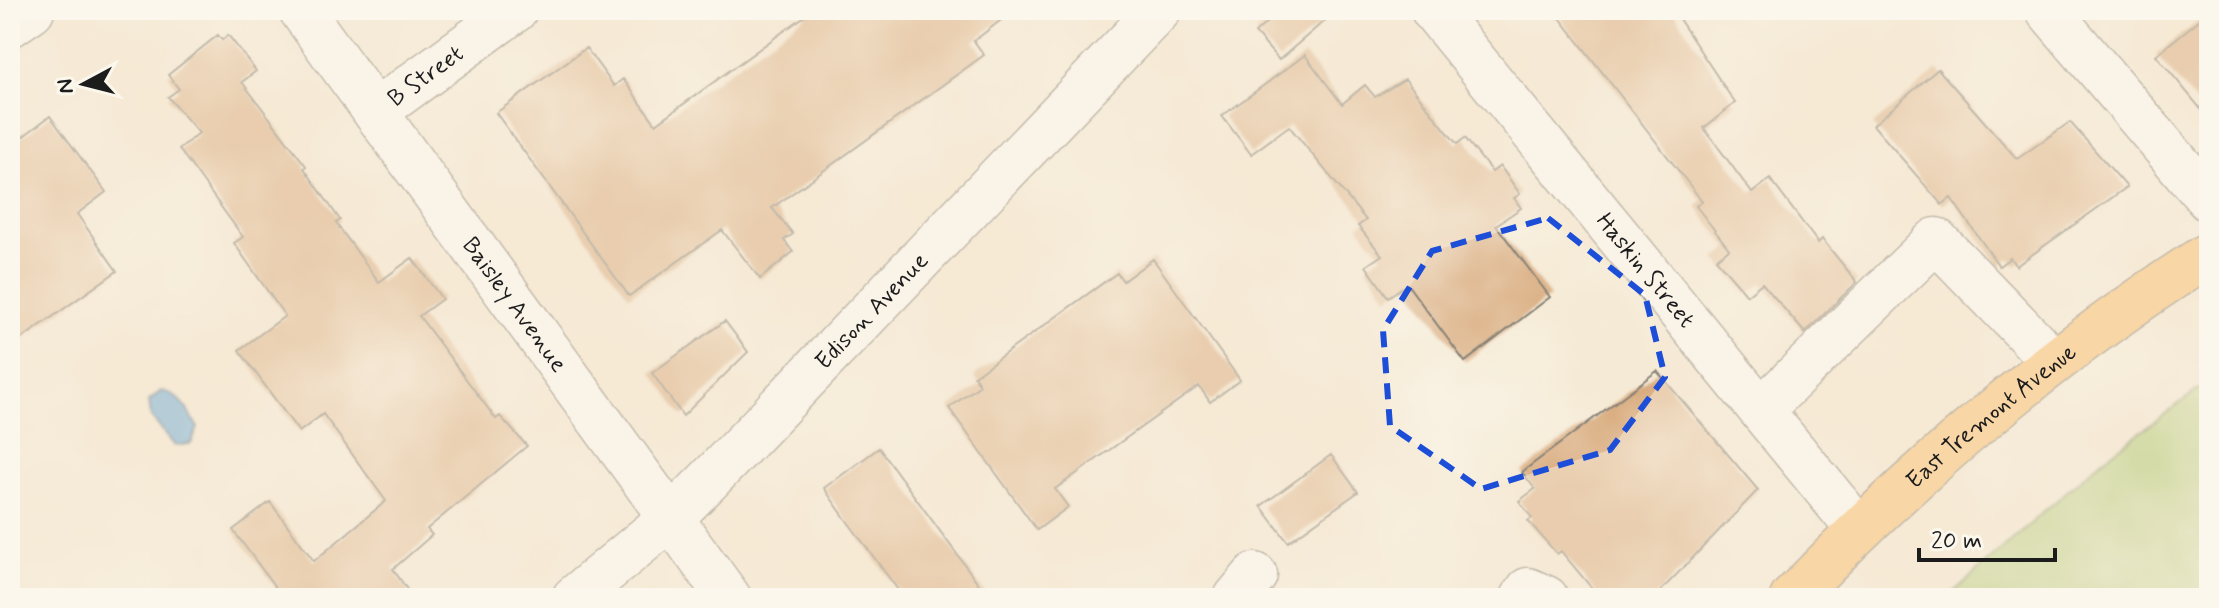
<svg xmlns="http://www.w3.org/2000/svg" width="2219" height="608" viewBox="0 0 2219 608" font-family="Mynerve,sans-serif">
<rect width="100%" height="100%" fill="#fbf7ec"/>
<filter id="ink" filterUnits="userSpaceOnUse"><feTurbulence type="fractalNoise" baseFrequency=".0125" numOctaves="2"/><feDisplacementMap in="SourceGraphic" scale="16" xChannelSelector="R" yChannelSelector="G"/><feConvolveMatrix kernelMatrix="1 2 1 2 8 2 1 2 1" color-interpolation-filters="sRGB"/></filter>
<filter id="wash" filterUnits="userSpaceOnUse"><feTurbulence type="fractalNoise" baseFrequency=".006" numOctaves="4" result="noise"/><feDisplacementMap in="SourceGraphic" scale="32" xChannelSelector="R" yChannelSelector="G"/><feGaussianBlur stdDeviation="1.8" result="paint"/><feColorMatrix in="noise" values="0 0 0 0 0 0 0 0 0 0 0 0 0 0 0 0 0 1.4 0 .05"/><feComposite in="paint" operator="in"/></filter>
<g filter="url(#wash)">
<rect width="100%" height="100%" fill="#f5ead5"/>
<!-- green -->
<path fill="#accb72" stroke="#647447" stroke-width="2" d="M2209,382V598H1947L2102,460Z"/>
<!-- water -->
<path fill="#67aadc" stroke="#42637c" stroke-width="2" d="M161,391C179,393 190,413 198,428L191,444L175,446L151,417L149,401Z"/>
<g id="blocks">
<!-- building -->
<path fill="#d9ac7f" d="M813,10H1014L974,41L984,55L772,208L793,234L784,240L793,252L760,279L722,230L629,296L496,113L586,48L614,86L623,79L656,124Z
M1280,10H1337L1279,60L1255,33Z
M1554,10H1673L1735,103L1704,128L1752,193L1770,179L1818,243L1822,239L1857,282L1805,333L1762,283L1747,295L1716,259L1729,249L1696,206L1702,201Z
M2209,12V119L2156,55Z
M218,35L222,40L228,35L256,71L242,82L306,166L304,168L340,220L336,223L379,282L412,258L442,299L419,316L496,419L500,416L527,446L427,529L432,535L393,569L413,598H270L278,591L233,530L270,502L314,561L386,501L323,414L299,432L239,350L285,316L234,243L243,237L179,149L199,133L168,97L179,89L168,75Z
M1305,55L1342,104L1365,85L1375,97L1405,79L1457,144L1465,138L1492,172L1500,166L1520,194L1514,198L1521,208L1496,225L1550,297L1465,362L1407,284L1388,297L1366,266L1382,255L1358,226L1366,220L1289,126L1251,154L1222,116Z
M1938,69L2017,159L2070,122L2127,187L2016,266L2010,258L1999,266L1951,198L1942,205L1873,125Z
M50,116L106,192L77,214L117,271L10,347V153L12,145Z
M1153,259L1240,380L1210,402L1199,386L1055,489L1068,507L1037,530L949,408L980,385L974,376L1117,273L1123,281Z
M725,321L748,352L683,416L652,373Z
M1657,371L1758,490L1654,598H1600L1561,551L1557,554L1528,521L1532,518L1519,501L1535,489L1522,472Z
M879,448L989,598H904L845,518L824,488Z
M1331,455L1358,492L1288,542L1261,506Z"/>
</g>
</g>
<g filter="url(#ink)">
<use href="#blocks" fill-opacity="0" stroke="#888378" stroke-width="2"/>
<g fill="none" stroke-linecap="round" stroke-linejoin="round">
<!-- minor casing -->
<g stroke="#888378" stroke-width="47">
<g id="minor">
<path id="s1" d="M301,10L729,598"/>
<path id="s2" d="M1433,10L1859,530"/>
<path d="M2048,10L2209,200"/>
<path d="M10,25L32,10"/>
<path id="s3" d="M375,112L515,10"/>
<path d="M1761,410L1936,240L2054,362"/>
<path id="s4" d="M574,598L672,517L709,480L1159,10"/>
<path d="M1236,598L1255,575"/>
<path d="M1523,598L1528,590L1546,598"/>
</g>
</g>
<!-- major casing -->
<g stroke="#888378" stroke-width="47">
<g id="major">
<path id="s5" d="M1792,598C1917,468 2056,351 2209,254"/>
</g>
</g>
<!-- minor -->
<use href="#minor" stroke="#fff" stroke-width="44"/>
<!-- major -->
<use href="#major" stroke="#fabe6d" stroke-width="44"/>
</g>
</g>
<!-- marked area -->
<path d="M0 0H2219V608H0ZM1548,218L1645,295L1665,377L1610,450L1481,489L1390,426L1383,330L1432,251Z" fill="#f5ead5" fill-opacity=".55" fill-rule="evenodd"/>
<path fill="none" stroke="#1d4ed8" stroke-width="6" stroke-dasharray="16 10" stroke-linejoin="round" d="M1548,218L1645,295L1665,377L1610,450L1481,489L1390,426L1383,330L1432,251Z"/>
<g text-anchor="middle" stroke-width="6" stroke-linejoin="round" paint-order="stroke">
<!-- street labels -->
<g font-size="24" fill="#1c1c1c" stroke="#fbf7ec">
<text dy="8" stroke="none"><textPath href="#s3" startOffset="62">B Street</textPath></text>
<text dy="8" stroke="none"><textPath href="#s2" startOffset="336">Haskin Street</textPath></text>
<text dy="8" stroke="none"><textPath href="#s1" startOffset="364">Baisley Avenue</textPath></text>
<text dy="8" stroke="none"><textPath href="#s4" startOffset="414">Edison Avenue</textPath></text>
<text dy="8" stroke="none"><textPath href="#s5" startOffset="270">East Tremont Avenue</textPath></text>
</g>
</g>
<!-- margin -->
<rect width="2219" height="608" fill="none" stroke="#fbf7ec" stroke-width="40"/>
<!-- north arrow -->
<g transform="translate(84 84) rotate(263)" stroke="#fbf7ec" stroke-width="6" paint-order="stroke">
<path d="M0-6L14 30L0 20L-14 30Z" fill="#1c1c1c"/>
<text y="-12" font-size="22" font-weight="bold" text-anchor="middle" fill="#1c1c1c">N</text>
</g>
<!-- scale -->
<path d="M1919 548v12h136v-12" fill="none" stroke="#1c1c1c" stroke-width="4"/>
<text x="1931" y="548" font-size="24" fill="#1c1c1c" stroke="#fbf7ec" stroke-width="6" paint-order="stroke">20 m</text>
</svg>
